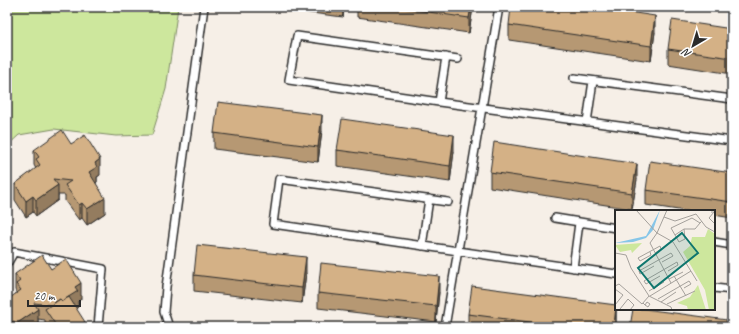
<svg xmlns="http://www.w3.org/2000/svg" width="739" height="334" viewBox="0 0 739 334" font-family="Caveat,sans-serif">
<rect width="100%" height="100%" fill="#f6efe7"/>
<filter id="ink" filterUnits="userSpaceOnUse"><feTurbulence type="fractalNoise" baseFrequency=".025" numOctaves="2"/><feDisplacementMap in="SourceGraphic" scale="8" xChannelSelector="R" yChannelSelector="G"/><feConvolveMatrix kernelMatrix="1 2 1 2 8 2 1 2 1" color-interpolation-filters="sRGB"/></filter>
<g filter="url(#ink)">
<!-- green -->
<path fill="#cde79d" stroke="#7c8964" d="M7,7H178L166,89L152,135L116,136L54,129L19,135L7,146Z"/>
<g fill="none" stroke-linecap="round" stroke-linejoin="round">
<!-- lane casing -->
<g stroke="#2b2b2b" stroke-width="10">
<path id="lane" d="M458,59L297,36L289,80L439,102L732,141
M574,78L732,99
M439,102L446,57
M587,122L593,81
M448,202L279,179L273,224L616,274
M555,218L616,228
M714,242L732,245
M422,246L429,199
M7,264L14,252L103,269L98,327
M573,268L579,223
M714,288L732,290
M169,327L164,312L166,287L204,7
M445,327L499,7"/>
</g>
<!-- lane -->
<use href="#lane" stroke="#fff" stroke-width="7"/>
</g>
<!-- wall -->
<path fill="#b69873" stroke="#2b2b2b" d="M263,7H344L343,17Z
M357,7H473L469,33L357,17Z
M509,25L655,32L651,61L509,40Z
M732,29V74L668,64V49Z
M322,131L318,162L214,149V133Z
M71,144L100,175L97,177V182L96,183L105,213L87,225L82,218L79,220L65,201V195H58V200L36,216L33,212L26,217L15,200V184L36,169L34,165V150Z
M337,150L454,151L450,182L337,166Z
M490,172L637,179L632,209L490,187Z
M732,173V218L714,215V211H685L646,205V190Z
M51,269L81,299L78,301V307L76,308L85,327H47L45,324V320L38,319V325L35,327H7L16,293V292L15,290V274Z
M306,273L302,303L194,291V275Z
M439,292L436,322L318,308V293Z
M616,309V327H468V314Z"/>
<!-- shaded-wall -->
<path fill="#947c5e" stroke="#2b2b2b" d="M343,7H344L343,17Z
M471,7H473L469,33V18Z
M655,16V32L651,61V46Z
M322,115V131L318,162V147Z
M454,135V151L450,182V166Z
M100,159V175L97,177V182L89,188V172L95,163Z
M637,164V179L632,209V193Z
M58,185V200L36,216V200Z
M33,196V212L26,217V201Z
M105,198V213L87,225V209Z
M82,203V218L79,220V205Z
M306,257V273L302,303V288Z
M439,276V292L436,322V306Z
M81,283V299L78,301V307L62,317V301L75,287Z
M38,309V325L35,327H16V324Z
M616,309V327H614Z
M14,321V327H7V325Z
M85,322V327H77Z"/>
<!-- building -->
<path fill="#d4b186" stroke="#2b2b2b" d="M395,7H471L469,18Z
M511,7H595L655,16L651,46L509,25Z
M672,20L732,29V58L668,49Z
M218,102L322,115L318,147L214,133Z
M342,119L454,135L450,166L337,150Z
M62,130L71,144L85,135L100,159L95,163L97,167L89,172L105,198L87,209L82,203L79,205L65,185L71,181L53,179L58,185L36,200L33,196L26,201L15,184L40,165L36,159L39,157L34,150Z
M494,142L637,164L632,193L490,172Z
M650,161L732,173V202L646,190Z
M197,245L306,257L302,288L194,275Z
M42,255L51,269L66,259L81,283L75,287L78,291L62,301L60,299L51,305L34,303L38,309L16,324L14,321L7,325V300L21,290L16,284L20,281L15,274Z
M321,263L439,276L436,306L318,293Z
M472,286L616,305L614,327H568L468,314Z
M69,297L85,322L77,327H57L45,309L60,299L62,301Z
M633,309H644L727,320V327H630Z"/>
</g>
<!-- overview -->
<g transform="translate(615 210)">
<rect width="100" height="100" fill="#f6efe7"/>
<path d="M93,19L100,24V100H94L90,80L68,42L75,36L77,27H90ZM27,33L17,43L16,40L5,42L0,35ZM83,75L91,100H73L72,96L62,93L75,87Z" fill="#cde79d"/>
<path d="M45,0L38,20L31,28L18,32L0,33L31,26Z" fill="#87c6e8"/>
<path fill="none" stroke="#a5a19c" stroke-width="1" d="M21,0L42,23L52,0M96,2H99L94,8L100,14M49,7L60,11L81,4L91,17L100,22M85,13L77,8L56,18L60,25L69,19H80L85,13L87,11M60,25L64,32L70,29L69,19M35,42L36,45L25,51L23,48L45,36L46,39L40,43M0,43L11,45L16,58L34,86L56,97L57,100M39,56L25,64L24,61L56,43L58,46L47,52M45,66L31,74L29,71L62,52L63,55L53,61M59,66L71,86M54,69L68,62M56,73L35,33L42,23L58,32L82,71M0,76L4,74L27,94L34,86M0,79L8,85L0,95M34,81L49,72M35,86L76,61M43,89L74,71L76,74L69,78M46,92L61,82M28,93L30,95L33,97L35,94L32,92L30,95M52,94L80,81M5,99L13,89L19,95L15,100"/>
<path fill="#0f766e" fill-opacity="0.15" stroke="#0f766e" stroke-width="2" d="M67,23L83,43L39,78L23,58Z"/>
<rect width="100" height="100" fill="none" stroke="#2b2b2b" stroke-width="2"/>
</g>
<!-- margin -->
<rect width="739" height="334" fill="none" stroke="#fff" stroke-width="24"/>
<rect x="12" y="12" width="715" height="310" fill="none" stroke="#2b2b2b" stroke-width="1.5" filter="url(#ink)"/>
<!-- north arrow -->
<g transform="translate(693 46) rotate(218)" stroke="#ffffff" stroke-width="3" paint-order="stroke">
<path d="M0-3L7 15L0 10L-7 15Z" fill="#2b2b2b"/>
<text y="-6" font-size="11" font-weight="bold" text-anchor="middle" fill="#2b2b2b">N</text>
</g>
<!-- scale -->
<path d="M28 300v6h52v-6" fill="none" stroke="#2b2b2b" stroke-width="2"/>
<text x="34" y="300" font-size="12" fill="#2b2b2b" stroke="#ffffff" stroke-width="3" paint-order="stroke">20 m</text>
</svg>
